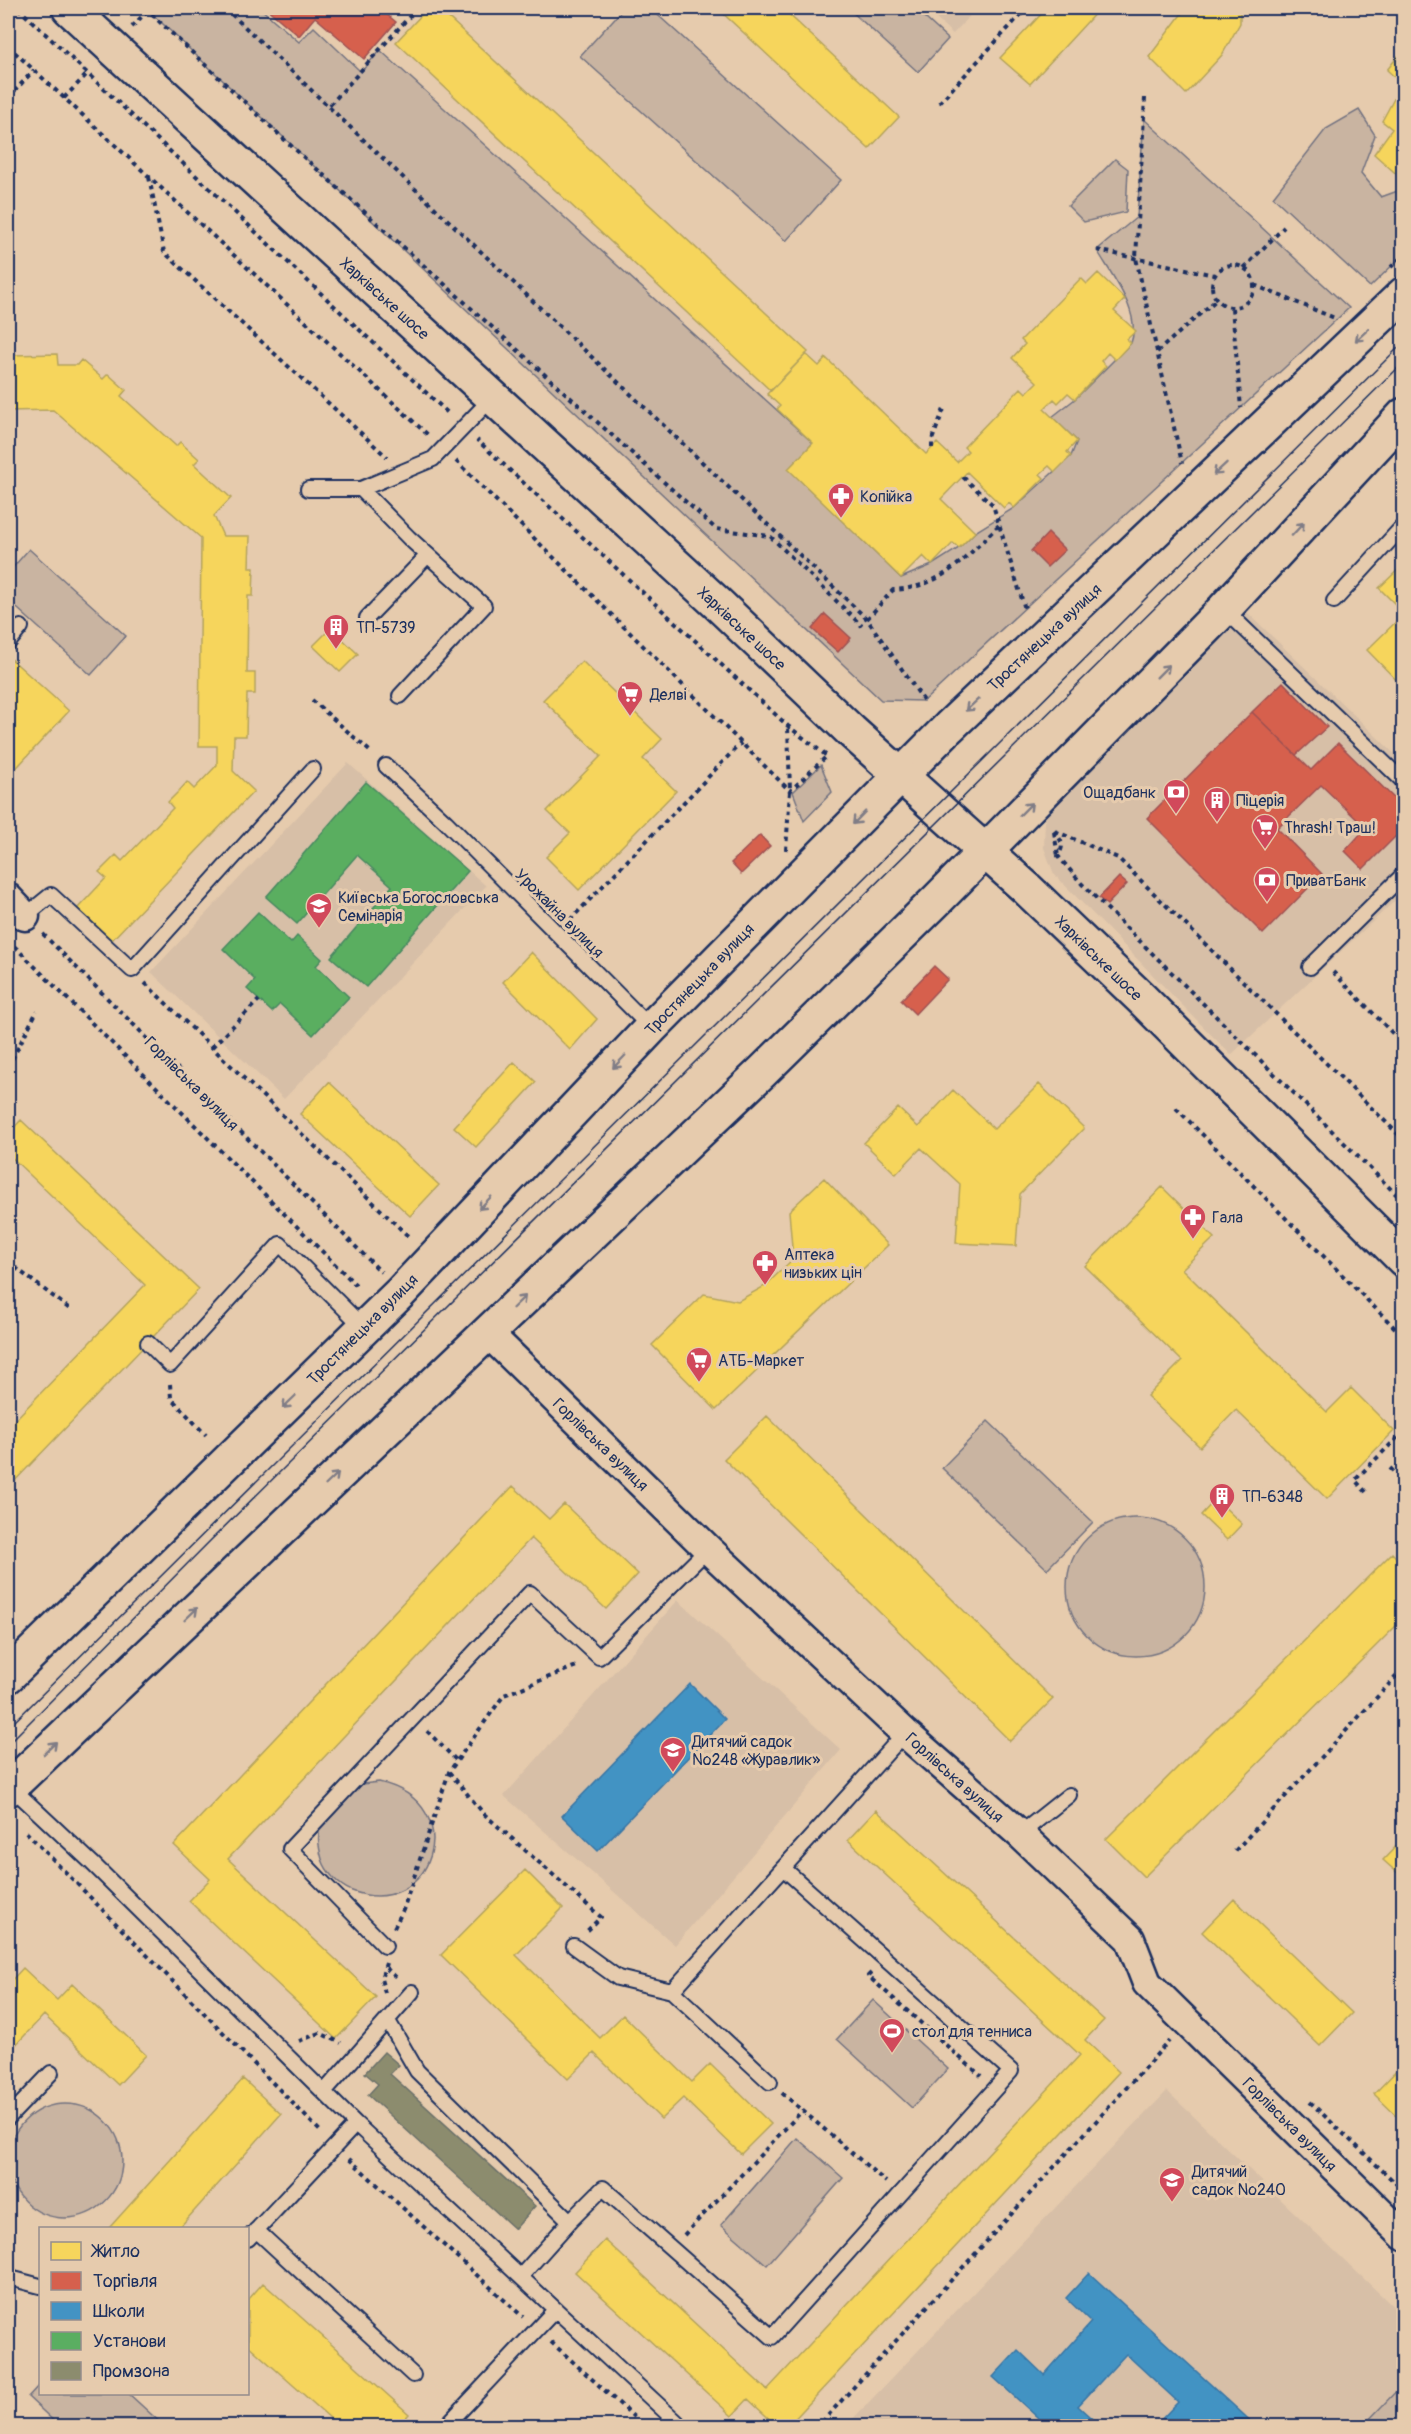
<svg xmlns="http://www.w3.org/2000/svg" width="1411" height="2434" viewBox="0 0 1411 2434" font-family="Pangolin,sans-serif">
<rect width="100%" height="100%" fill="#e6cbad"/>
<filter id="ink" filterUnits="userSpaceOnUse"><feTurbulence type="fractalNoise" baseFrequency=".0167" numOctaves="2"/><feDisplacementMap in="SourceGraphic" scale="12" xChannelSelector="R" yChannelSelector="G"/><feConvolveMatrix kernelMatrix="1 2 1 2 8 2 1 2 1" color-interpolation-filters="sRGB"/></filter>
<g filter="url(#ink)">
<!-- built -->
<path fill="#d7bfa7" d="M924,8H977L953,34Z
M1247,612L1403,762V893L1231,1055L1054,874L1044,848L1045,818L1061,799Z
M348,763L486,886L284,1099L151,972Z
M678,1600L841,1750L675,1945L504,1796Z
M1167,2091L1403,2316V2426H846Z"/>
<!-- green -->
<path fill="#c9b4a1" stroke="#727280" stroke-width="1.5" d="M146,8H260L299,42L314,27L361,72L380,50L813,443L789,469L901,578L932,565L959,548L975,532L1014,508L1071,456L1077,441L1052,417L1075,399L1131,343C1142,313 1112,276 1097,250L1137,217L1144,119L1349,308L924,701L881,700Z
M624,8H650L841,180L786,241L580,56Z
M848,8H914L948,39L918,72Z
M1359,110L1375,135L1361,173L1381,197L1403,189V255L1370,287L1273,197L1326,129Z
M1115,159L1128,169L1126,212L1084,222L1068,206Z
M29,549L126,636L91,675L8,600V573Z
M821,765L832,792L804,821L793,792Z
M988,1421L1093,1522L1047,1569L942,1468Z
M1067 1587a69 69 0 1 1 138 0a69 69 0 1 1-138 0Z
M379,1782C473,1804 431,1921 352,1891C339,1886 326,1872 322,1859C319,1849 317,1838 320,1827C322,1822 355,1787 360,1785C366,1783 373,1783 379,1782Z
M873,2000L948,2069L912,2108L837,2039Z
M8 2161a57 57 0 1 1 114 0a57 57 0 1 1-114 0Z
M797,2138L843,2178L767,2265L721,2225Z
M40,2384V2394H129L164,2426H59L28,2397Z
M1403,2384V2426H1363Z"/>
<!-- homes -->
<path fill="#f6d55c" stroke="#b4a35d" stroke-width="1.5" d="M428,8H438L808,352L771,391L396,42Z
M717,8H782L899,117L869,149Z
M1047,8H1100L1030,84L1000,58Z
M1186,8H1240V23L1222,55L1186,94L1149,57Z
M1398,56L1404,60L1402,179L1374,154L1392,129L1382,121L1402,84L1387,70Z
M1098,273L1125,299L1114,311L1136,331L1127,339L1131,343L1115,360L1108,353L1101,361L1106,366L1075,399L1068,393L1058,403L1054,399L1044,409L1077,441L1067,452L1071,456L1055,472L1049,466L1040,474L1044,478L1014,508L1009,503L1004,508L967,472L941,499L975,532L959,548L953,543L932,565L923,556L901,578L788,469L813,443L777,409L780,406L767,394L806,354L819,366L826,358L926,454L937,443L957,462L968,451L964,447L1021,388L1026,393L1037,382L1012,358L1025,344L1021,340L1081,278L1087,284Z
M8,348H10L11,355L57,354L58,365H77L81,360L103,379L108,374L126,390L121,396L176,446L180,442L199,459L194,464L231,498L214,516L223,536H250L249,568H254L253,596H248L247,673H255V694H247L246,736H234L233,771L254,791L111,941L77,909L106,878L99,872L116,855L122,861L173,808L168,802L179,791L187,782L194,789L217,765V746H199L201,538L53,410L8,411Z
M1404,564V613L1379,588Z
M1404,614V688L1367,650Z
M331,628L358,654L340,672L313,646Z
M9,657L69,711L8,777V659Z
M582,661L662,739L643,759L676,791L579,890L546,857L570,833L547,811L601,756L543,700Z
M531,952L597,1019L570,1050L503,982Z
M514,1062L536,1082L476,1147L454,1127Z
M329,1082L439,1185L410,1216L300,1114Z
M1039,1084L1084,1128L1020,1194L1016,1246L956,1243L960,1184L921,1148L896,1174L864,1143L898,1108L918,1127L953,1090L994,1129Z
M21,1120L199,1289L8,1488V1427L145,1285L8,1154V1134Z
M824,1178L888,1245L716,1410L652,1345L704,1294L738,1301L765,1286L793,1259L789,1211Z
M1162,1187L1214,1238L1182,1269L1327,1412L1351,1388L1394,1431L1327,1499L1236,1410L1200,1447L1147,1396L1182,1361L1085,1266Z
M767,1416L1053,1699L1010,1741L724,1459Z
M513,1486L549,1519L564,1504L638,1574L606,1609L531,1538L228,1859L376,1997L336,2039L189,1901L210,1879L174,1845Z
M1216,1499L1242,1524L1227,1540L1201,1515Z
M1392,1553L1404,1565V1618L1144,1877L1106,1839Z
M876,1810L1104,2020L1085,2040L1119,2072L788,2426H777L748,2399L732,2416L575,2272L605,2240L767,2390L1080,2055L848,1840Z
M1404,1838V1873L1401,1876L1383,1860Z
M525,1870L563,1908L516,1955L600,2038L623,2015L692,2082L710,2064L771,2124L741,2154L683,2098L661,2119L594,2053L568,2079L441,1955Z
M1234,1899L1352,2013L1320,2046L1202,1932Z
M23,1968L57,2000L72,1984L146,2055L118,2085L44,2015L8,2053V1984Z
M1404,2063V2123L1374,2094Z
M243,2079L281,2114L179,2228H109Z
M263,2283L409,2414L398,2426H339L248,2345V2300Z"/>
<!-- shops -->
<path fill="#d6604d" stroke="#9e5152" stroke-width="1.5" d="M266,8H379L396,22L364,59L315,17L299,36Z
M1048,533L1065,550L1047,567L1031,551Z
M825,614L851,638L838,652L812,629Z
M1283,682L1327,727L1296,755L1252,712Z
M1252,712L1311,770L1338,743L1404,808V828L1363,869L1345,851L1366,828L1321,785L1277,828L1322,874L1263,934L1147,818Z
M760,835L770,846L741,874L731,863Z
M1119,877L1127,884L1107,905L1099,898Z
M934,966L948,979L915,1014L901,1000Z"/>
<!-- schools -->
<path fill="#4393c3" stroke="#3775a5" stroke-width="1.5" d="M690,1684L725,1719L598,1851L562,1816Z
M1089,2273L1256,2426H1155L1178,2402L1126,2354L1078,2406L1100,2426H1047L993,2377L1018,2350L1044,2375L1091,2322L1066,2298Z"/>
<!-- public -->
<path fill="#5aae61" stroke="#478860" stroke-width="1.5" d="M366,782L468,871L366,987L331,957L392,886L357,855L297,924L266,897Z
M258,912L291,943L297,936L322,959L316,966L349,997L313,1035L280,1004L272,1012L259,1000L247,989L255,980L223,949Z"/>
<!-- industry -->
<path fill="#8c8c6e" stroke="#6a7069" stroke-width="1.5" d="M384,2052L399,2065L390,2074L535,2206L515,2229L368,2095L378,2084L365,2073Z"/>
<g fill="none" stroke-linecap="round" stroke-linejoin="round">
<!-- lane casing -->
<g stroke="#1b2f5e" stroke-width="18">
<path id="lane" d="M308,489H361
M1334,601L1404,525
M1224,609L1404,782
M367,618L428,555
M8,643L21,627
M400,696L484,606L409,538L361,489L433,459L493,397
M386,766L446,822L651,1028
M25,916L51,895L132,970L313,769
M1310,967L1404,874
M148,1343L170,1365L280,1244L364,1328
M10,1786L92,1863L356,2124L681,2426
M1020,1834L1069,1795
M385,1946L290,1849L530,1593L599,1657L708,1549
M574,1946L618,1978L672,1991L770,2082
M672,1991L905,1733
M388,2021L417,2071L570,2221
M324,2092L412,1992
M8,2118L51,2073
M256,2230L413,2375
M248,2239L356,2124
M521,2276L570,2221L603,2188L772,2337L1011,2071L783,1868
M8,2280L10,2278L40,2286
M446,2426L555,2310"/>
</g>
<!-- street casing -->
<g stroke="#1b2f5e" stroke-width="33">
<path id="street" d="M8,898L25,916
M487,1332L708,1549L905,1733L1020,1834L1130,1939L1147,1983L1404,2236"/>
</g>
<!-- secondary casing -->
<g stroke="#1b2f5e" stroke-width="38">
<path id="secondary" d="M8,1676L401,1292L651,1028L949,727L1404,294
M8,1789L762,1072L938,899L1224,609L1404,415"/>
</g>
<!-- primary casing -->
<g stroke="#1b2f5e" stroke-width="38">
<path id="primary" d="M69,8L717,603L851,731L1025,887L1141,998L1404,1260"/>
</g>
<!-- path -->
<path stroke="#1b2f5e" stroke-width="4" stroke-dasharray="4.5 4.5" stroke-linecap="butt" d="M18,8L450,415
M145,8L287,142L716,529L770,536L862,626
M225,8L867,619L924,701
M132,27L150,8
M8,46L428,435
M8,98L34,70
M64,98L88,73
M1145,98L1136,258L1182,463
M939,103L1027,8
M330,105L417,8
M149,177L164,252L387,457
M1097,250L1214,275
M1212 286a21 21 0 1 1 42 0a21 21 0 1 1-42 0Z
M1391,267L1404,255
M1244,268L1284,227
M1254,285L1337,319
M1232,308L1241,408
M1157,352L1216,300
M932,448V440L944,409
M456,461L790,791L827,756L788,726L477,440
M963,477L993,505L1025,609
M8,537L11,565L8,570
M867,619L893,590C943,587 965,558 999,525
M312,700L372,753
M1054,831C1062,841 1065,845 1058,856L1082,884L1404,1202
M1055,831L1118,858L1404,1140
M1054,832L1058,856
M786,850L790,791L788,726
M570,920L741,743
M43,934L381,1272
M8,940L356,1285
M1333,972L1404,1045
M145,983L408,1236
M212,1047L259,1000
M8,1067L37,1011
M1176,1108L1404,1337
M8,1262L71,1310
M170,1384L171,1398L206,1435
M1390,1468L1404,1482
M1366,1492L1355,1480L1404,1431
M427,1731L457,1761
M449,1772L484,1814L601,1917L586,1932
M26,1832L322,2133
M1235,1851L1404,1668
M394,1928L403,1910L449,1772L504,1695L579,1665
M386,1968L398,1979
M871,1973L868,1976L981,2076
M385,1993L381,1979L386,1963
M299,2041L320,2033L341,2043
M782,2093L886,2182
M1310,2102L1404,2191
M349,2159L523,2317
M684,2235L803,2110
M551,2342L644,2426
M822,2422L1169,2041
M818,2426L822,2422L823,2426"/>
<!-- lane -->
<use href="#lane" stroke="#e6cbad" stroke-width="14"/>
<!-- street -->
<use href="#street" stroke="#e6cbad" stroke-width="28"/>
<!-- secondary -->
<use href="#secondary" stroke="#e6cbad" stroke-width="33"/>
<!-- primary -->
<use href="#primary" stroke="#e6cbad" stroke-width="33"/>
<!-- tram -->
<path stroke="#1b2f5e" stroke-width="1.5" d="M8,1728L1404,342
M8,1744L211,1540L1404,362"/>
</g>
<!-- one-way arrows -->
<defs><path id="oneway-shaft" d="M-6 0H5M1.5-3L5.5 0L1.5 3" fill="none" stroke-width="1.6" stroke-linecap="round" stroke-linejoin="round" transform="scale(1.5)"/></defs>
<g stroke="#807d86">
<use href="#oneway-shaft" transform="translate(1362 335) rotate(137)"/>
<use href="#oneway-shaft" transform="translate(1220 469) rotate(137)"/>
<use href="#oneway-shaft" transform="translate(1298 529) rotate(-47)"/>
<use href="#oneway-shaft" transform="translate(1163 671) rotate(-45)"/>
<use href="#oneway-shaft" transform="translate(972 705) rotate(137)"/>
<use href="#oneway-shaft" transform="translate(1026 809) rotate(-45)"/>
<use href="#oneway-shaft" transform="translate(859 818) rotate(134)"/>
<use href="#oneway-shaft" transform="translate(619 1062) rotate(134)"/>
<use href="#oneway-shaft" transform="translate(485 1203) rotate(134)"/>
<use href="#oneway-shaft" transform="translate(519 1302) rotate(-44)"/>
<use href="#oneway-shaft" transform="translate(289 1402) rotate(136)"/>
<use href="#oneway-shaft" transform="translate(332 1479) rotate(-44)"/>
<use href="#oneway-shaft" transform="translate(191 1614) rotate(-44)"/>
<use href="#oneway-shaft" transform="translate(50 1748) rotate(-44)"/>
</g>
</g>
<!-- icons -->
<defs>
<g id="pharmacy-pin" transform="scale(1.35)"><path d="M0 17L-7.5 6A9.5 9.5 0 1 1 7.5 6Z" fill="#d1495b" stroke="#e6cbad"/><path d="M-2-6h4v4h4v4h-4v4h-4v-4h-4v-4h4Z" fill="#fff"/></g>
<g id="building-pin" transform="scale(1.35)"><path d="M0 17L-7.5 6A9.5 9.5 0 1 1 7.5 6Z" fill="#d1495b" stroke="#e6cbad"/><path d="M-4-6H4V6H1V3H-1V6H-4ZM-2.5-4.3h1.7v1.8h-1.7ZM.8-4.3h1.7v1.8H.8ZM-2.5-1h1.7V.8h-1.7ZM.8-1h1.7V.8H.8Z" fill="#fff"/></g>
<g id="supermarket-pin" transform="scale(1.35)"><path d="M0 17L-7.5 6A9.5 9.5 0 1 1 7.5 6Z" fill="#d1495b" stroke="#e6cbad"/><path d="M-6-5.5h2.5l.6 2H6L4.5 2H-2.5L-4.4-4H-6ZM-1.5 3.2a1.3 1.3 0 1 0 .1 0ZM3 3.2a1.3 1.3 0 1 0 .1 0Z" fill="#fff"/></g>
<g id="bank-pin" transform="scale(1.35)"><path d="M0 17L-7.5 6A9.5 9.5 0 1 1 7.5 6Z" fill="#d1495b" stroke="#e6cbad"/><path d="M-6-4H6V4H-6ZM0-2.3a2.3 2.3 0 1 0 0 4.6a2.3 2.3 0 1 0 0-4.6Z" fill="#fff"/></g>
<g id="university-pin" transform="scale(1.35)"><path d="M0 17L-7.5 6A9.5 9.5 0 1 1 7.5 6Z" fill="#d1495b" stroke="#e6cbad"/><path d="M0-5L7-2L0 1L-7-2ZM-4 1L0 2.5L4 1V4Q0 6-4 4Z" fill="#fff"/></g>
<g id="school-pin" transform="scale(1.35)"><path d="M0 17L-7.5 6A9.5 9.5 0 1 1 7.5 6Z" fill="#d1495b" stroke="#e6cbad"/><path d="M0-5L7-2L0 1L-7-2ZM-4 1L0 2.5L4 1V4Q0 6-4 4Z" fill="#fff"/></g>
<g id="stadium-pin" transform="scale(1.35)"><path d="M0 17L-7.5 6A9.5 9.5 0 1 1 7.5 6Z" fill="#d1495b" stroke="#e6cbad"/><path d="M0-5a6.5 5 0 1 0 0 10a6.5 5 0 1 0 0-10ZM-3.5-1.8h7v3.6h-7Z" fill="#fff"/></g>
</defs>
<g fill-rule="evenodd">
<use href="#pharmacy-pin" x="841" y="496"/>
<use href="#building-pin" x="336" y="627"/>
<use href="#supermarket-pin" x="630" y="694"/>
<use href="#bank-pin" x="1176" y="792"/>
<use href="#building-pin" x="1217" y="800"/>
<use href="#supermarket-pin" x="1265" y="827"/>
<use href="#bank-pin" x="1267" y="880"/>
<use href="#university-pin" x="319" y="906"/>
<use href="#pharmacy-pin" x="1193" y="1217"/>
<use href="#pharmacy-pin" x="765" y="1263"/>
<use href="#supermarket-pin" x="699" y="1360"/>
<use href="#building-pin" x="1222" y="1496"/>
<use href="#school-pin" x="673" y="1750"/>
<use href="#stadium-pin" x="892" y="2031"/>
<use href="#school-pin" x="1172" y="2180"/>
</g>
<g text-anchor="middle" stroke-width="6" stroke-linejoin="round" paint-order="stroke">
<!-- street labels -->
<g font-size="16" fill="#1b2f5e" stroke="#e6cbad">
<text transform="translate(385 298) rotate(42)" y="6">Харківське шосе</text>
<text transform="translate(742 628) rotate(43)" y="6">Харківське шосе</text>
<text transform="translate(1044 637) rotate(-43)" y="6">Тростянецька вулиця</text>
<text transform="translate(560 913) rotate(45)" y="6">Урожайна вулиця</text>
<text transform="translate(1099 958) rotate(44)" y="6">Харківське шосе</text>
<text transform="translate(699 979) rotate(-46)" y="6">Тростянецька вулиця</text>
<text transform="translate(192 1083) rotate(45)" y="6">Горлівська вулиця</text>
<text transform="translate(362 1329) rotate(-45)" y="6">Тростянецька вулиця</text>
<text transform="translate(601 1444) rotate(44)" y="6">Горлівська вулиця</text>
<text transform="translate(955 1777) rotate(42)" y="6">Горлівська вулиця</text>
<text transform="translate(1290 2124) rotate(45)" y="6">Горлівська вулиця</text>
</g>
<!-- poi labels -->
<g font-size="16" fill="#1b2f5e" stroke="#e6cbad" text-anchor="start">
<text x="860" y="502">Копійка</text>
<text x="356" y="633">ТП-5739</text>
<text x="650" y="700">Делві</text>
<text x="1156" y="798" text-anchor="end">Ощадбанк</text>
<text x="1236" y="806">Піцерія</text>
<text x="1284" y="833">Thrash! Траш!</text>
<text x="1286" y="886">ПриватБанк</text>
<text x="338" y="903">Київська Богословська<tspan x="338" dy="18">Семінарія</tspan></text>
<text x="1212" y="1223">Гала</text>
<text x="784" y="1260">Аптека<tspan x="784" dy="18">низьких цін</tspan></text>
<text x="718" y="1366">АТБ-Маркет</text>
<text x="1242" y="1502">ТП-6348</text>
<text x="692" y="1747">Дитячий садок<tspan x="692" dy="18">№248 «Журавлик»</tspan></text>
<text x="912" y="2037">стол для тенниса</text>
<text x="1192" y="2177">Дитячий<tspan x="1192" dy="18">садок №240</tspan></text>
</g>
</g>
<!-- margin -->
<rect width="1411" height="2434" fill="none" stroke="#e6cbad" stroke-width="30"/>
<rect x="15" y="15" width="1381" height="2404" fill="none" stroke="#1b2f5e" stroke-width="2" filter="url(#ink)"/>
<!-- legend -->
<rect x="39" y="2227" width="210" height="168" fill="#e6cbad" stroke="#958d8d" stroke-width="1.5"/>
<rect x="51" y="2242" width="30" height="18" fill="#f6d55c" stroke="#958d8d" stroke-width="1.5"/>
<text x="93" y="2257" font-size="18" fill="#1b2f5e">Житло</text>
<rect x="51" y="2272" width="30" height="18" fill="#d6604d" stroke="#958d8d" stroke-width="1.5"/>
<text x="93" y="2287" font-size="18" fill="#1b2f5e">Торгівля</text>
<rect x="51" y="2302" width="30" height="18" fill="#4393c3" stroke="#958d8d" stroke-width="1.5"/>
<text x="93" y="2317" font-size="18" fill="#1b2f5e">Школи</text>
<rect x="51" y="2332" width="30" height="18" fill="#5aae61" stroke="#958d8d" stroke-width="1.5"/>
<text x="93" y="2347" font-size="18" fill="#1b2f5e">Установи</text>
<rect x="51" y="2362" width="30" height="18" fill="#8c8c6e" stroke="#958d8d" stroke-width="1.5"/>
<text x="93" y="2377" font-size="18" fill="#1b2f5e">Промзона</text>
</svg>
